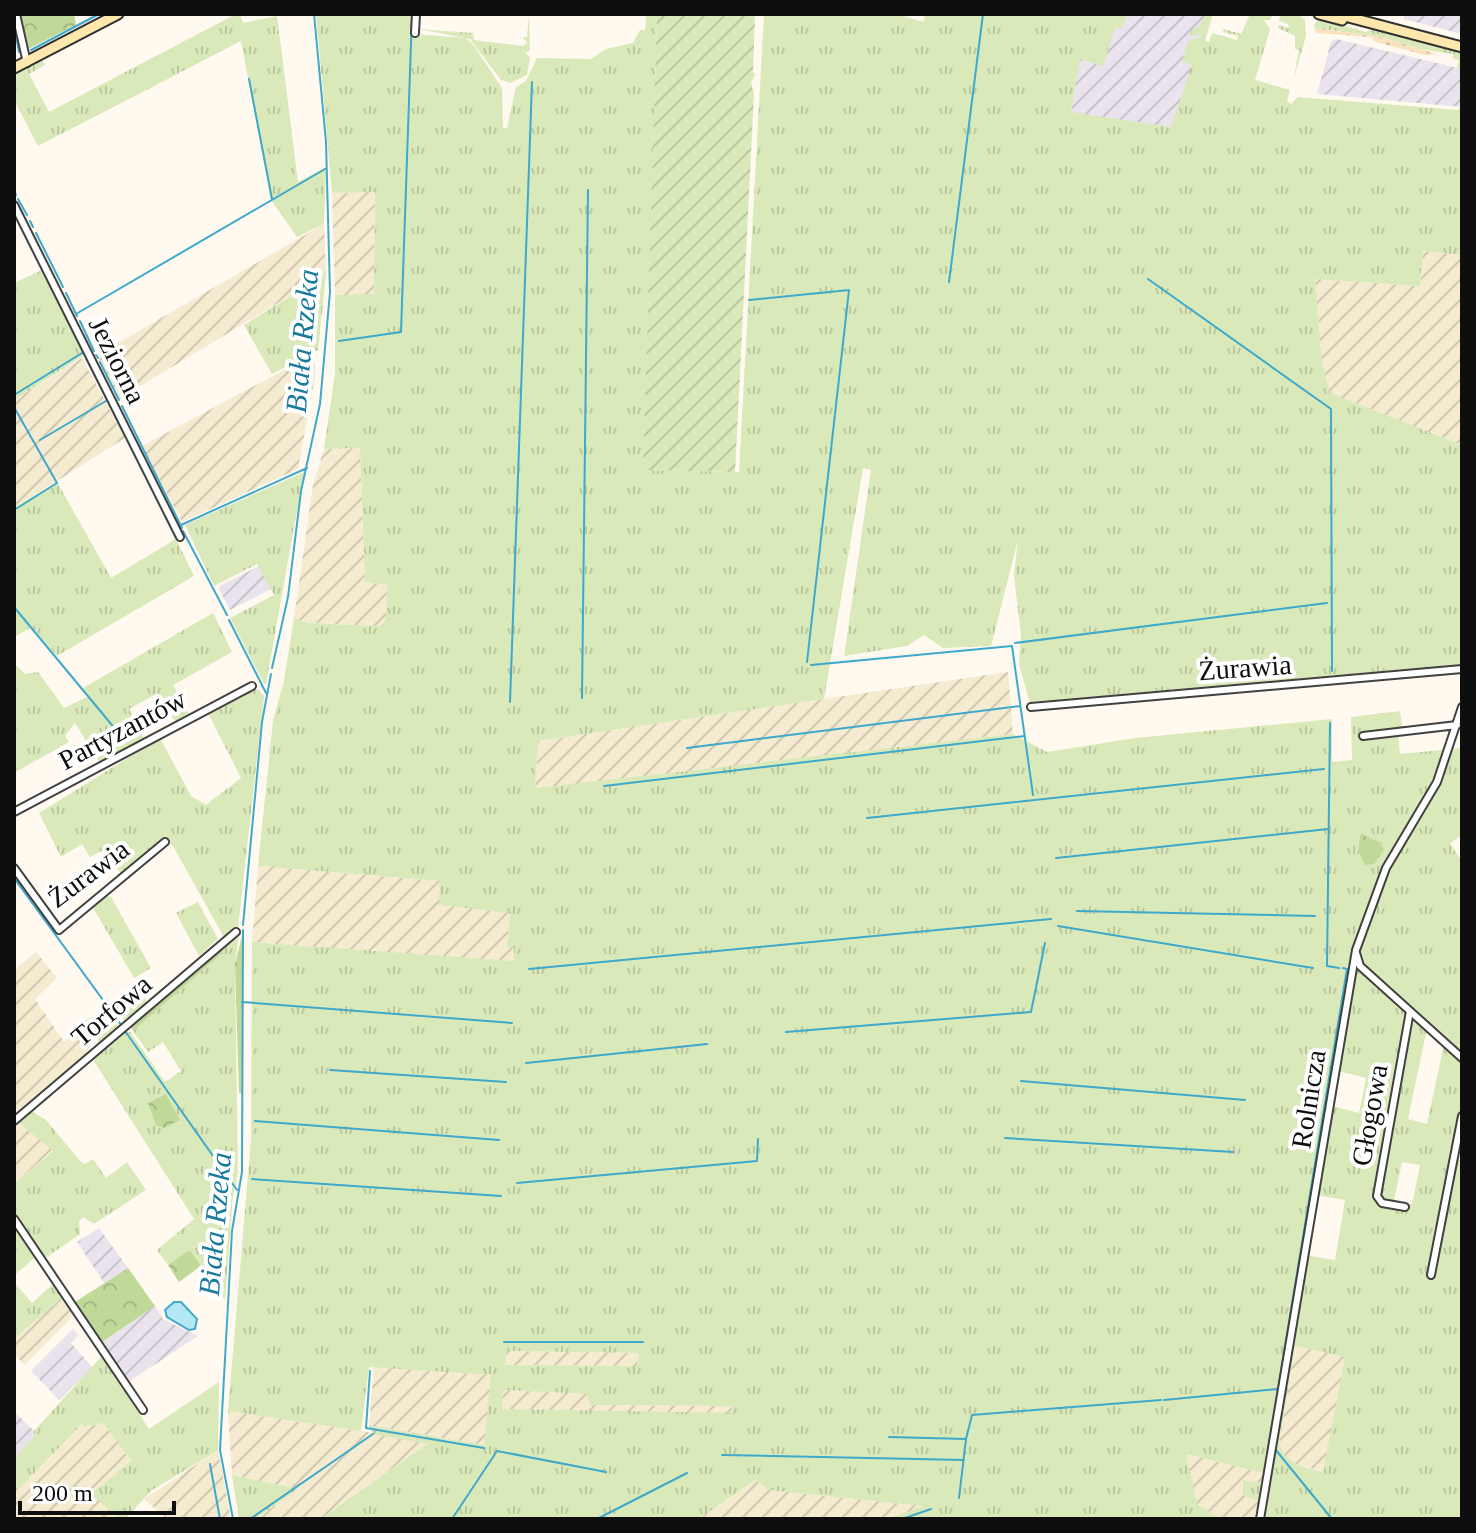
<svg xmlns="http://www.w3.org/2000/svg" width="1476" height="1533" viewBox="0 0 1476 1533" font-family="'Times New Roman',serif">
<defs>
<pattern id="industrial-furrows" width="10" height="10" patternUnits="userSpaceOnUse" patternTransform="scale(2)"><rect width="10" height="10" fill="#eae3ed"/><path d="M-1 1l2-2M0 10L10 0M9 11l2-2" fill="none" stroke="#c8c2ca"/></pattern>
<pattern id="farmland-furrows" width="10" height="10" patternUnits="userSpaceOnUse" patternTransform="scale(2)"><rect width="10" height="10" fill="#f4ebd0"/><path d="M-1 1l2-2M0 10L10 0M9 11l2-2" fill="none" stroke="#d0c8b1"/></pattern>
<pattern id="grass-tufts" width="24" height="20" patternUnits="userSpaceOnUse" patternTransform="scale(2)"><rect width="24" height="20" fill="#dae9ba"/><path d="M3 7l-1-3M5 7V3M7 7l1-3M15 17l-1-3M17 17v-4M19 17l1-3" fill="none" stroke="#bac79f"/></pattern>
<pattern id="forest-crowns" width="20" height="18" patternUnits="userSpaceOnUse" patternTransform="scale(2)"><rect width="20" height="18" fill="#c0d999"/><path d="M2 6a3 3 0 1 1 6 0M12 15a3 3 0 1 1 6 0" fill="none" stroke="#a4b983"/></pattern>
<pattern id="sand-dots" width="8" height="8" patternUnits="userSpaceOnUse" patternTransform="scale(2)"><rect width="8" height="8" fill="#f9e2bd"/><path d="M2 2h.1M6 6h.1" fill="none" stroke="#d4c1a1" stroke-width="1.8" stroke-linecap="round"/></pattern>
<pattern id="garden-furrows" width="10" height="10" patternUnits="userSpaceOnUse" patternTransform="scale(2)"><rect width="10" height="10" fill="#dae9ba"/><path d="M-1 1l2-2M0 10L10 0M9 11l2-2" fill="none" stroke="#bac79f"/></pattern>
<pattern id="water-ripples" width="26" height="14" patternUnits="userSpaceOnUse" patternTransform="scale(2)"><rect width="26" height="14" fill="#b5e8f5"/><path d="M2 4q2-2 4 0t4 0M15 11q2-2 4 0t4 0" fill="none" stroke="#9ac6d1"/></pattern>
</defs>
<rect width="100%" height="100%" fill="#fff9f0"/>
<!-- industrial -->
<path fill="url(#industrial-furrows)" d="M1086,14H1212L1178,132L1071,113Z
M1405,14H1462V34L1404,19Z
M1336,39L1462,69V107L1317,94L1331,42Z
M259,566L271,589L230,610L218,587Z
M99,1228L128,1268L104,1283L77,1242Z
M155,1306L163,1319L198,1336L128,1382L102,1342Z
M73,1329L79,1335L71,1343L92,1367L59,1400L31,1371Z
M14,1411L34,1431L35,1437L14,1458Z"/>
<!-- farmland -->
<path fill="url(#farmland-furrows)" d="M375,192L374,295H335L332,193Z
M324,224L326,274L119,399L97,355Z
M1423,251L1462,255V445L1330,394L1322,363L1315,279L1420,286Z
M314,354L315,376L298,469L182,522L142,446Z
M82,358L125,438L14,508V400Z
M360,448L365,582L387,585L386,619L381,626L308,623L294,618L313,485L324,449Z
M1008,672L1013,734L535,789L538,741Z
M258,866L440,881L510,913L507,946L514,948V962L252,942Z
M36,952L57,978L35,999L64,1042L83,1027L92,1043L84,1057L14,1116V970Z
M18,1122L53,1150L14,1184V1125Z
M62,1298L72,1312L71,1318L25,1365L14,1354V1339Z
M1295,1346L1345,1357L1324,1472L1296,1464L1284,1457L1279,1445Z
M506,1351L639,1353L637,1366L505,1365Z
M374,1367L492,1375L484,1445L369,1425Z
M503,1390L588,1394L591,1405L733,1406L732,1414L501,1409Z
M228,1411L361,1431L428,1443L320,1519H257L297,1489L232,1475Z
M103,1423L131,1461L92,1494L120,1519H14V1494L82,1424L86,1427Z
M218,1450L231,1519H167L144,1499Z
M1185,1454L1265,1473L1263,1484L1244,1480L1259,1500L1255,1519H1221L1197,1504Z
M755,1480L769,1490L925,1506L888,1519H699Z"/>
<!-- grass -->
<path fill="url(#grass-tufts)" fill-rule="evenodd" d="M236,14H240L243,23L277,16L298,182L326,167L324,224L297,237L271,200L241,41L38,146L14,100V74L42,60L45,65L29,74L49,112Z
M316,14H415V34L465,38L472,43L502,88L503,128H507L516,87L526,81L537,58L591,59L606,49L633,43L640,30H645L646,14H657L644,470L739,472L764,14H896L924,22L925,14H1128L1121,29L1115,28L1103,66L1080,59L1071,112L1171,127L1192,65L1182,61L1188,41L1201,37V34L1189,37L1192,29L1200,27L1205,14H1213L1205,41L1209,42L1212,33L1237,40L1238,36L1223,32L1224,29L1241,34L1250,14H1273L1270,20H1264L1270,29L1255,80L1290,90L1287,102L1291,104L1298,97L1457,110L1462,107V255L1423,251L1420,286L1315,279L1322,363L1330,393L1462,445V667L1031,707L1019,664L1021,635L1014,575L1018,540L991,646L943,648L924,635L907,646L844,656L871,470L863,468L824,699L538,741L535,788L1013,734L1047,752L1135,738L1332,719V762L1352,760L1351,717L1400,711L1403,734L1398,735L1400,754L1462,748V835L1450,843L1462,862V1142L1455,1141L1452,1159L1462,1160V1519H1255L1259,1501L1243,1495V1480L1263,1484L1264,1473L1186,1454L1197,1504L1221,1519H888L923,1506L769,1490L755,1480L699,1519H320L427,1444L373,1434L369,1425L484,1445L491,1375L369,1367L361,1431L228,1411L251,1140L252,942L514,961V948L507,947L510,913L439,905L440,881L258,866L273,720L284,681L294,618L308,623L380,626L386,619L387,585L365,582L360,448L324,449L335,373V295L374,294L375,192L332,193ZM1428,1024L1445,1039L1427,1124L1408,1119ZM1334,1070L1366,1078L1359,1113L1328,1105ZM1402,1162L1420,1165L1412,1204L1394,1201ZM1310,1194L1345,1200L1335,1260L1299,1254ZM1295,1346L1345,1357L1323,1472C1304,1467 1288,1465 1279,1445ZM507,1351L638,1353L639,1354L637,1366L505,1365ZM503,1390L587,1394L590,1405L732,1406V1413L502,1409Z
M529,14L530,50L526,53L530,58L527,75L510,83L501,80L470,39L419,29L473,33L474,40L523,46L527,43L523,37H527Z
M1280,14L1299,15L1305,20L1306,36L1293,81L1299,50L1295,49V36L1278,28V25L1289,28L1288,24L1279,21Z
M1322,19L1366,32L1375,28L1462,49V69L1457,68L1459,60L1453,59V54L1420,49L1380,37L1315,28L1314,30L1315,23Z
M42,270L86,354L14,400V283Z
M326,274L318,350L272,374L244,325Z
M304,472L266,684H264L230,618L274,595L257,564L214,586L185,525Z
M57,482L111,578L176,539L194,576L57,656L32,627L14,637V508Z
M213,613L232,652L173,685L189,714L175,721L158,693L129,709L144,738L100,763L75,723L65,736L69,742L14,773V663L25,674L38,672L64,708L89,696L83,688Z
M252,690H259L264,696L238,928L225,939L173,846L163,838L121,874L105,849L90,857L82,844L61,857L39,813L160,738L191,796L206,805L241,778L208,713Z
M105,895L111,897L151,968L134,978L92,906Z
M198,902L218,939L199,956L176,913Z
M239,934L235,964L238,1173L233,1196L225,1300L190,1251L168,1265L157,1250L194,1219L92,1058L123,1031L130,1032L165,1082L181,1071L163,1042L148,1052L133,1031L219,956L227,943Z
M139,988L148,1004L123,1020L113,1003Z
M106,1009L120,1028L100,1043L84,1021Z
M31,1111L46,1120L80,1161L85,1164L93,1159L106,1178L127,1162L146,1190L94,1224L83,1217L79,1221L80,1234L47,1257L42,1255L14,1215V1184L53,1151L18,1122Z
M14,1226L35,1257L14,1276Z
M14,1282L32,1303L53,1284L62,1298L14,1339Z
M102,1356L149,1429L219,1382L218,1450L151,1491L125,1519H120L91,1494L131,1461L103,1423L85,1427L82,1424L14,1494V1458L34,1437V1431Z
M232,1475L298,1489L256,1519H239Z"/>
<!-- forest -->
<path fill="url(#forest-crowns)" d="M19,14H74L76,25L28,49Z
M1361,834L1381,843L1384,850L1374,864L1365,865C1359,856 1357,844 1361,834Z
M243,932L242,1093H239L235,964Z
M227,943L219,956L133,1031L130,1025Z
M166,1094L180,1120L164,1128L156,1125L148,1103Z
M190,1250L201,1266L179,1282L168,1265Z
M128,1268L155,1306L102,1342L75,1302Z"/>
<!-- sand -->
<path fill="url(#sand-dots)" d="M1315,28L1380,37L1437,54L1425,55L1376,42L1371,37L1316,33Z"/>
<!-- garden -->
<path fill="url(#garden-furrows)" d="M657,14H755L753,73L756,74L751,82L754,94L735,472L643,470Z"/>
<!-- water -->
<path fill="url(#water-ripples)" stroke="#3ea9ca" stroke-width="2" d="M174,1302H181L197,1319L195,1329L189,1330L167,1317L165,1310Z"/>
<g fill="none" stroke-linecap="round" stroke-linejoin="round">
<!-- stream -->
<path stroke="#3ea9ca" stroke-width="2" d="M15,30L19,52
M31,50L99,14
M249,79L272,199
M14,190L16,195
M18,199L27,215
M30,221L33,227
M36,233L63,287
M47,278L84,354
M1148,279L1331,409L1332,671
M949,282L983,14
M66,293L77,316
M749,300L849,290L807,662
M76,314L325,169
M80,321L94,351
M339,341L401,332L412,14
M96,355L98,358
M86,358L145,475
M100,362L119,400
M14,395L82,353
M122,406L182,528
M14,407L57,483L14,510
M40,440L106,401
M147,479L177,539
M181,525L307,468
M183,531L227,615
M14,607L126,742
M229,620L266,693
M1015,643L1327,603
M811,665L1012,646L1033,795
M272,668L288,597L301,491L320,404L330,292L326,142L314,14
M582,698L588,190
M510,702L532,82
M1330,723L1327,966L1339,968
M687,748L1020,706
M604,786L1025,736
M867,818L1324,769
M1056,858L1328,829
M14,878L122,1026
M1077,911L1315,916
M243,925L262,722L271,674
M1058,926L1313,968
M529,969L1051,919
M242,1002L512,1023
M125,1031L237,1190
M786,1032L1031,1012L1045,943
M526,1063L707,1044
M330,1070L506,1082
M1021,1081L1245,1100
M255,1121L499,1140
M1005,1138L1233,1152
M252,1179L501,1196
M517,1183L757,1161L758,1139
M504,1342H643
M370,1371L366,1428L484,1448
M1164,1400L1277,1389
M889,1437L966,1439L959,1498
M966,1439L972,1415L1161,1400
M1269,1444L1347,969L1343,968
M1275,1449L1332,1519
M722,1455L964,1460
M210,1464L220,1519
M233,1519L220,1450L232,1231L242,1172L243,930
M250,1519L373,1434
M452,1519L497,1451L606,1472
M597,1519L687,1473
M902,1519L931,1509"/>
<!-- street casing -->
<g stroke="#414141" stroke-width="10">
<path id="street" d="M16,14L27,63
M415,33L416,14
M14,205L180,537
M1031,707L1462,669
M1363,736L1457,725
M14,812L252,686
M14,868L59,930L165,842
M1356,953L1360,966L1462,1058
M14,1121L236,932
M1405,1207L1382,1203L1377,1196L1410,1011
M14,1219L143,1410
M1431,1275L1462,1116
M1260,1519L1356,950L1386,868L1437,782L1462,707"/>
</g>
<!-- secondary casing -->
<g stroke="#303030" stroke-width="13">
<path id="secondary" d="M1319,14L1342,20
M1337,14L1462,47
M14,68L118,14"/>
</g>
<!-- street -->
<use href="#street" stroke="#fff" stroke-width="6"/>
<!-- secondary -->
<use href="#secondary" stroke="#fde7ac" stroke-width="9"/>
</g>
<g text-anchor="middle" stroke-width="8" stroke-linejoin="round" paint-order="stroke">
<!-- street labels -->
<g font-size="28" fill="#0e0e0e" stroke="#fff">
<text transform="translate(118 360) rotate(63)" y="10">Jeziorna</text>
<text transform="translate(1245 667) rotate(-4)" y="10">Żurawia</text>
<text transform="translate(122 729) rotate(-28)" y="10">Partyzantów</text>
<text transform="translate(88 873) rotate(-37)" y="10">Żurawia</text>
<text transform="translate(111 1010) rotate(-40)" y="10">Torfowa</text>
<text transform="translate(1308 1099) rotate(-81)" y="10">Rolnicza</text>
<text transform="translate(1369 1115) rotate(-80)" y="10">Głogowa</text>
</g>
<!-- water labels -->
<g font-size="30" font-style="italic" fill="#197a9e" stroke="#fff">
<text transform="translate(302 341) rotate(-85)" y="10">Biała Rzeka</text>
<text transform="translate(215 1224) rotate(-85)" y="10">Biała Rzeka</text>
</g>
</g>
<!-- border -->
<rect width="1476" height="1533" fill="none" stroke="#0e0e0e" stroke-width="32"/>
<!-- scale -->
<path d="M20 1501v12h154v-12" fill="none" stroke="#0e0e0e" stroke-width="4"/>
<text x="32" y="1501" font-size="24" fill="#0e0e0e" stroke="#ffffff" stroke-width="6" paint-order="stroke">200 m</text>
</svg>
